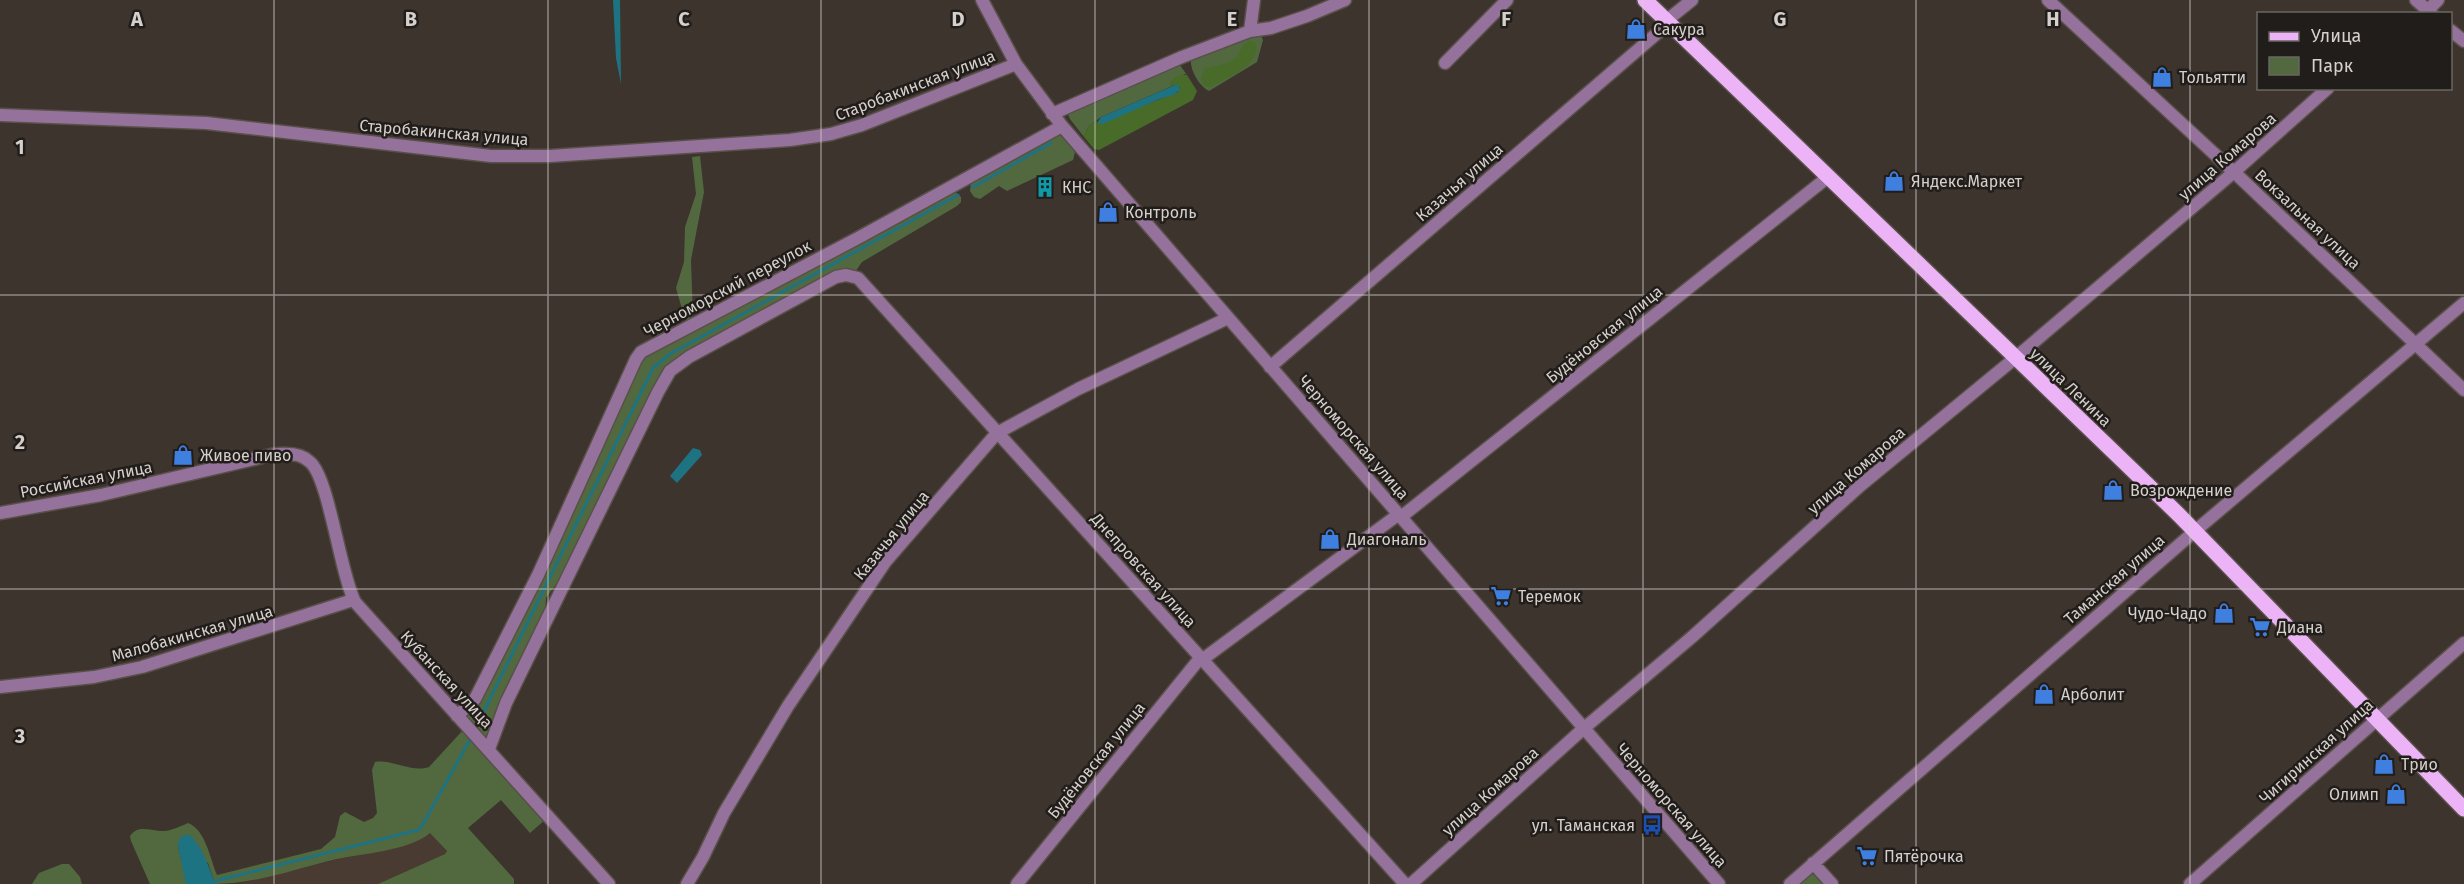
<svg xmlns="http://www.w3.org/2000/svg" width="2464" height="884" viewBox="0 0 2464 884" font-family="'Fira Sans',sans-serif">
<rect width="100%" height="100%" fill="#3d342e"/>
<!-- built -->
<path fill="#4a3b32" d="M430,832L447,851L445,854L378,884H237L339,859L398,847L416,841Z"/>
<!-- green -->
<path fill="#52693f" d="M1256,35L1261,36L1263,40L1257,62L1209,91C1199,86 1190,70 1191,60Z
M1179,64L1187,75L1185,74L1170,82V87L1101,117L1088,127L1084,137L1070,119L1068,114L1071,111Z
M1058,132L1075,152L1073,160L1007,191L999,186L980,199L974,197L970,191L971,181Z
M700,156L704,192L691,260L693,319L686,323L676,288L684,262L685,227L696,194L692,157Z
M953,190L961,197V202L957,206L862,262L855,272L674,363L560,579L546,598L545,616L487,739L465,716L637,369L647,355Z
M464,729L546,819L530,833L501,800L468,828L514,879V884H378L445,854L447,851L430,833C409,851 364,853 337,859C297,868 257,884 215,884L208,863L178,846L187,884H150L131,841L130,836C138,823 153,832 165,831C173,830 181,826 188,823C206,830 210,859 217,875L321,849L335,837L340,816L345,812L364,822L373,818L377,813L372,770L375,762C393,759 411,773 429,767Z
M62,864H69L80,877L82,884H32L39,873Z
M1812,872L1823,884H1800Z"/>
<!-- forest -->
<path fill="#496b2a" d="M1250,40L1256,43C1261,66 1227,77 1211,87L1204,86L1201,78L1204,69C1213,65 1226,66 1234,59C1241,53 1241,44 1250,40Z
M1178,75H1187L1197,91L1193,100L1099,150L1094,149L1084,137L1088,127L1097,120V123L1178,92L1180,87L1175,85L1170,87V82Z"/>
<!-- water -->
<path fill="#1e7383" d="M613,0H620L621,84L616,58Z
M1175,85H1179L1180,90L1173,95L1159,99L1103,124L1097,123L1101,117Z
M693,448L700,450L702,455L677,483L670,476Z
M184,835H190C203,848 209,867 215,884H186L178,846L179,839Z"/>
<g fill="none" stroke-linecap="round" stroke-linejoin="round">
<!-- stream -->
<path stroke="#1e7383" stroke-width="3" d="M973,187L1051,143
M482,715L653,368L670,354L958,195
M211,882L418,830L422,826L469,741"/>
<!-- minor casing -->
<g stroke="#59504a" stroke-width="15">
<path id="minor" d="M982,0L1016,64L1062,126L1719,884
M2048,0L2234,172L2464,390
M2416,0L2432,14
M2428,10L2438,0
M1666,21L1692,0
M2450,30L2464,41
M1250,31L1254,0
M1445,63L1507,0
M1052,114L1182,57L1250,31L1271,28L1307,16L1345,0
M0,115L206,123L491,156H550L790,140L831,134L862,125L1016,64
M1270,367L1669,23
M0,513L101,495L271,455C284,453 300,452 310,462C329,478 340,573 355,602L609,884
M1401,517L1828,177
M1203,659L1399,514
M0,687L94,677L142,667L353,600
M457,716L475,699L538,575L636,359L641,352L858,238L1062,126
M489,749L506,703L658,392L670,371L689,357L836,277L846,275L858,278L1405,884
M1813,863L1832,884
M687,884L703,857L724,813L788,706L886,561L997,433L1078,389L1228,318
M1017,884L1201,657
M1411,884L1583,729L1692,637L1861,485L2014,359L2234,172L2328,88
M1790,884L2195,531L2464,303
M2190,884L2464,643"/>
</g>
<!-- major casing -->
<g stroke="#59504a" stroke-width="18">
<path id="major" d="M1645,0L2179,515L2464,809"/>
</g>
<!-- minor -->
<use href="#minor" stroke="#95729b" stroke-width="12"/>
<!-- major -->
<use href="#major" stroke="#ecb3f6" stroke-width="15"/>
</g>
<!-- grid -->
<path fill="none" stroke="#d6d0cc" stroke-width="1.5" stroke-opacity="0.55" d="M274,0V884M548,0V884M821,0V884M1095,0V884M1369,0V884M1643,0V884M1916,0V884M2190,0V884M0,295H2464M0,589H2464"/>
<!-- icons -->
<defs>
<g id="shop-bare" transform="scale(1.62)"><path d="M-5-2.5h2.3a2.7 3.5 0 0 1 5.4 0H5L5.5 6h-11ZM-1.5-2.5h3a1.5 2.3 0 0 0-3 0Z" fill="#3f7fe0" stroke="#211d1a" stroke-width="2.5" paint-order="stroke"/></g>
<g id="building-bare" transform="scale(1.62)"><path d="M-4-6H4V6H1V3H-1V6H-4ZM-2.5-4.3h1.7v1.8h-1.7ZM.8-4.3h1.7v1.8H.8ZM-2.5-1h1.7V.8h-1.7ZM.8-1h1.7V.8H.8Z" fill="#0f9aa8" stroke="#211d1a" stroke-width="2.5" paint-order="stroke"/></g>
<g id="supermarket-bare" transform="scale(1.62)"><path d="M-6-5.5h2.5l.6 2H6L4.5 2H-2.5L-4.4-4H-6ZM-1.5 3.2a1.3 1.3 0 1 0 .1 0ZM3 3.2a1.3 1.3 0 1 0 .1 0Z" fill="#3f7fe0" stroke="#211d1a" stroke-width="2.5" paint-order="stroke"/></g>
<g id="bus-bare" transform="scale(1.62)"><path d="M-5-6H5V4H4V6H2V4H-2V6H-4V4H-5ZM-3.5-4V0h7V-4ZM-3.5 1.2v1.5H-2V1.2ZM2 1.2v1.5H3.5V1.2Z" fill="#1a4fb4" stroke="#211d1a" stroke-width="2.5" paint-order="stroke"/></g>
</defs>
<g fill-rule="evenodd">
<use href="#shop-bare" x="1636" y="29"/>
<use href="#shop-bare" x="2162" y="77"/>
<use href="#shop-bare" x="1894" y="181"/>
<use href="#building-bare" x="1045" y="187"/>
<use href="#shop-bare" x="1108" y="212"/>
<use href="#shop-bare" x="183" y="455"/>
<use href="#shop-bare" x="2113" y="490"/>
<use href="#shop-bare" x="1330" y="539"/>
<use href="#supermarket-bare" x="1501" y="596"/>
<use href="#shop-bare" x="2224" y="613"/>
<use href="#supermarket-bare" x="2260" y="627"/>
<use href="#shop-bare" x="2044" y="694"/>
<use href="#shop-bare" x="2384" y="764"/>
<use href="#shop-bare" x="2396" y="794"/>
<use href="#bus-bare" x="1652" y="825"/>
<use href="#supermarket-bare" x="1867" y="856"/>
</g>
<g text-anchor="middle" stroke-width="5" stroke-linejoin="round" paint-order="stroke">
<!-- poi labels -->
<g font-size="16" fill="#d6d0cc" stroke="#211d1a" text-anchor="start">
<text x="1653" y="35">Сакура</text>
<text x="2179" y="83">Тольятти</text>
<text x="1911" y="187">Яндекс.Маркет</text>
<text x="1062" y="193">КНС</text>
<text x="1125" y="218">Контроль</text>
<text x="200" y="461">Живое пиво</text>
<text x="2130" y="496">Возрождение</text>
<text x="1347" y="545">Диагональ</text>
<text x="1518" y="602">Теремок</text>
<text x="2207" y="619" text-anchor="end">Чудо-Чадо</text>
<text x="2277" y="633">Диана</text>
<text x="2061" y="700">Арболит</text>
<text x="2401" y="770">Трио</text>
<text x="2379" y="800" text-anchor="end">Олимп</text>
<text x="1635" y="831" text-anchor="end">ул. Таманская</text>
<text x="1884" y="862">Пятёрочка</text>
</g>
<!-- street labels -->
<g font-size="16" fill="#d6d0cc" stroke="#211d1a">
<text transform="translate(915 85) rotate(-21)" y="6">Старобакинская улица</text>
<text transform="translate(444 132) rotate(5)" y="6">Старобакинская улица</text>
<text transform="translate(2227 156) rotate(-41)" y="6">улица Комарова</text>
<text transform="translate(1459 182) rotate(-41)" y="6">Казачья улица</text>
<text transform="translate(2308 219) rotate(43)" y="6">Вокзальная улица</text>
<text transform="translate(727 288) rotate(-28)" y="6">Черноморский переулок</text>
<text transform="translate(1604 334) rotate(-39)" y="6">Будёновская улица</text>
<text transform="translate(2071 387) rotate(44)" y="6">улица Ленина</text>
<text transform="translate(1354 437) rotate(49)" y="6">Черноморская улица</text>
<text transform="translate(1856 470) rotate(-41)" y="6">улица Комарова</text>
<text transform="translate(86 479) rotate(-11)" y="6">Российская улица</text>
<text transform="translate(891 535) rotate(-51)" y="6">Казачья улица</text>
<text transform="translate(1144 570) rotate(48)" y="6">Днепровская улица</text>
<text transform="translate(2114 579) rotate(-41)" y="6">Таманская улица</text>
<text transform="translate(192 633) rotate(-16)" y="6">Малобакинская улица</text>
<text transform="translate(447 679) rotate(47)" y="6">Кубанская улица</text>
<text transform="translate(2316 751) rotate(-42)" y="6">Чигиринская улица</text>
<text transform="translate(1096 760) rotate(-51)" y="6">Будёновская улица</text>
<text transform="translate(1490 791) rotate(-42)" y="6">улица Комарова</text>
<text transform="translate(1672 805) rotate(49)" y="6">Черноморская улица</text>
</g>
</g>
<g font-size="20" text-anchor="middle" font-weight="bold" fill="#d6d0cc" stroke="#211d1a" stroke-width="5" stroke-linejoin="round" paint-order="stroke">
<text x="137" y="26">A</text>
<text x="411" y="26">B</text>
<text x="684" y="26">C</text>
<text x="958" y="26">D</text>
<text x="1232" y="26">E</text>
<text x="1506" y="26">F</text>
<text x="1780" y="26">G</text>
<text x="2053" y="26">H</text>
<text x="20" y="154">1</text>
<text x="20" y="449">2</text>
<text x="20" y="743">3</text>
</g>
<!-- legend -->
<rect x="2257" y="12" width="195" height="78" fill="#211d1a" stroke="#696561" stroke-width="1.5"/>
<rect x="2269" y="32" width="30" height="9" fill="#ecb3f6" stroke="#696561" stroke-width="1.5"/>
<text x="2311" y="42" font-size="18" fill="#d6d0cc">Улица</text>
<rect x="2269" y="57" width="30" height="18" fill="#52693f" stroke="#696561" stroke-width="1.5"/>
<text x="2311" y="72" font-size="18" fill="#d6d0cc">Парк</text>
</svg>
